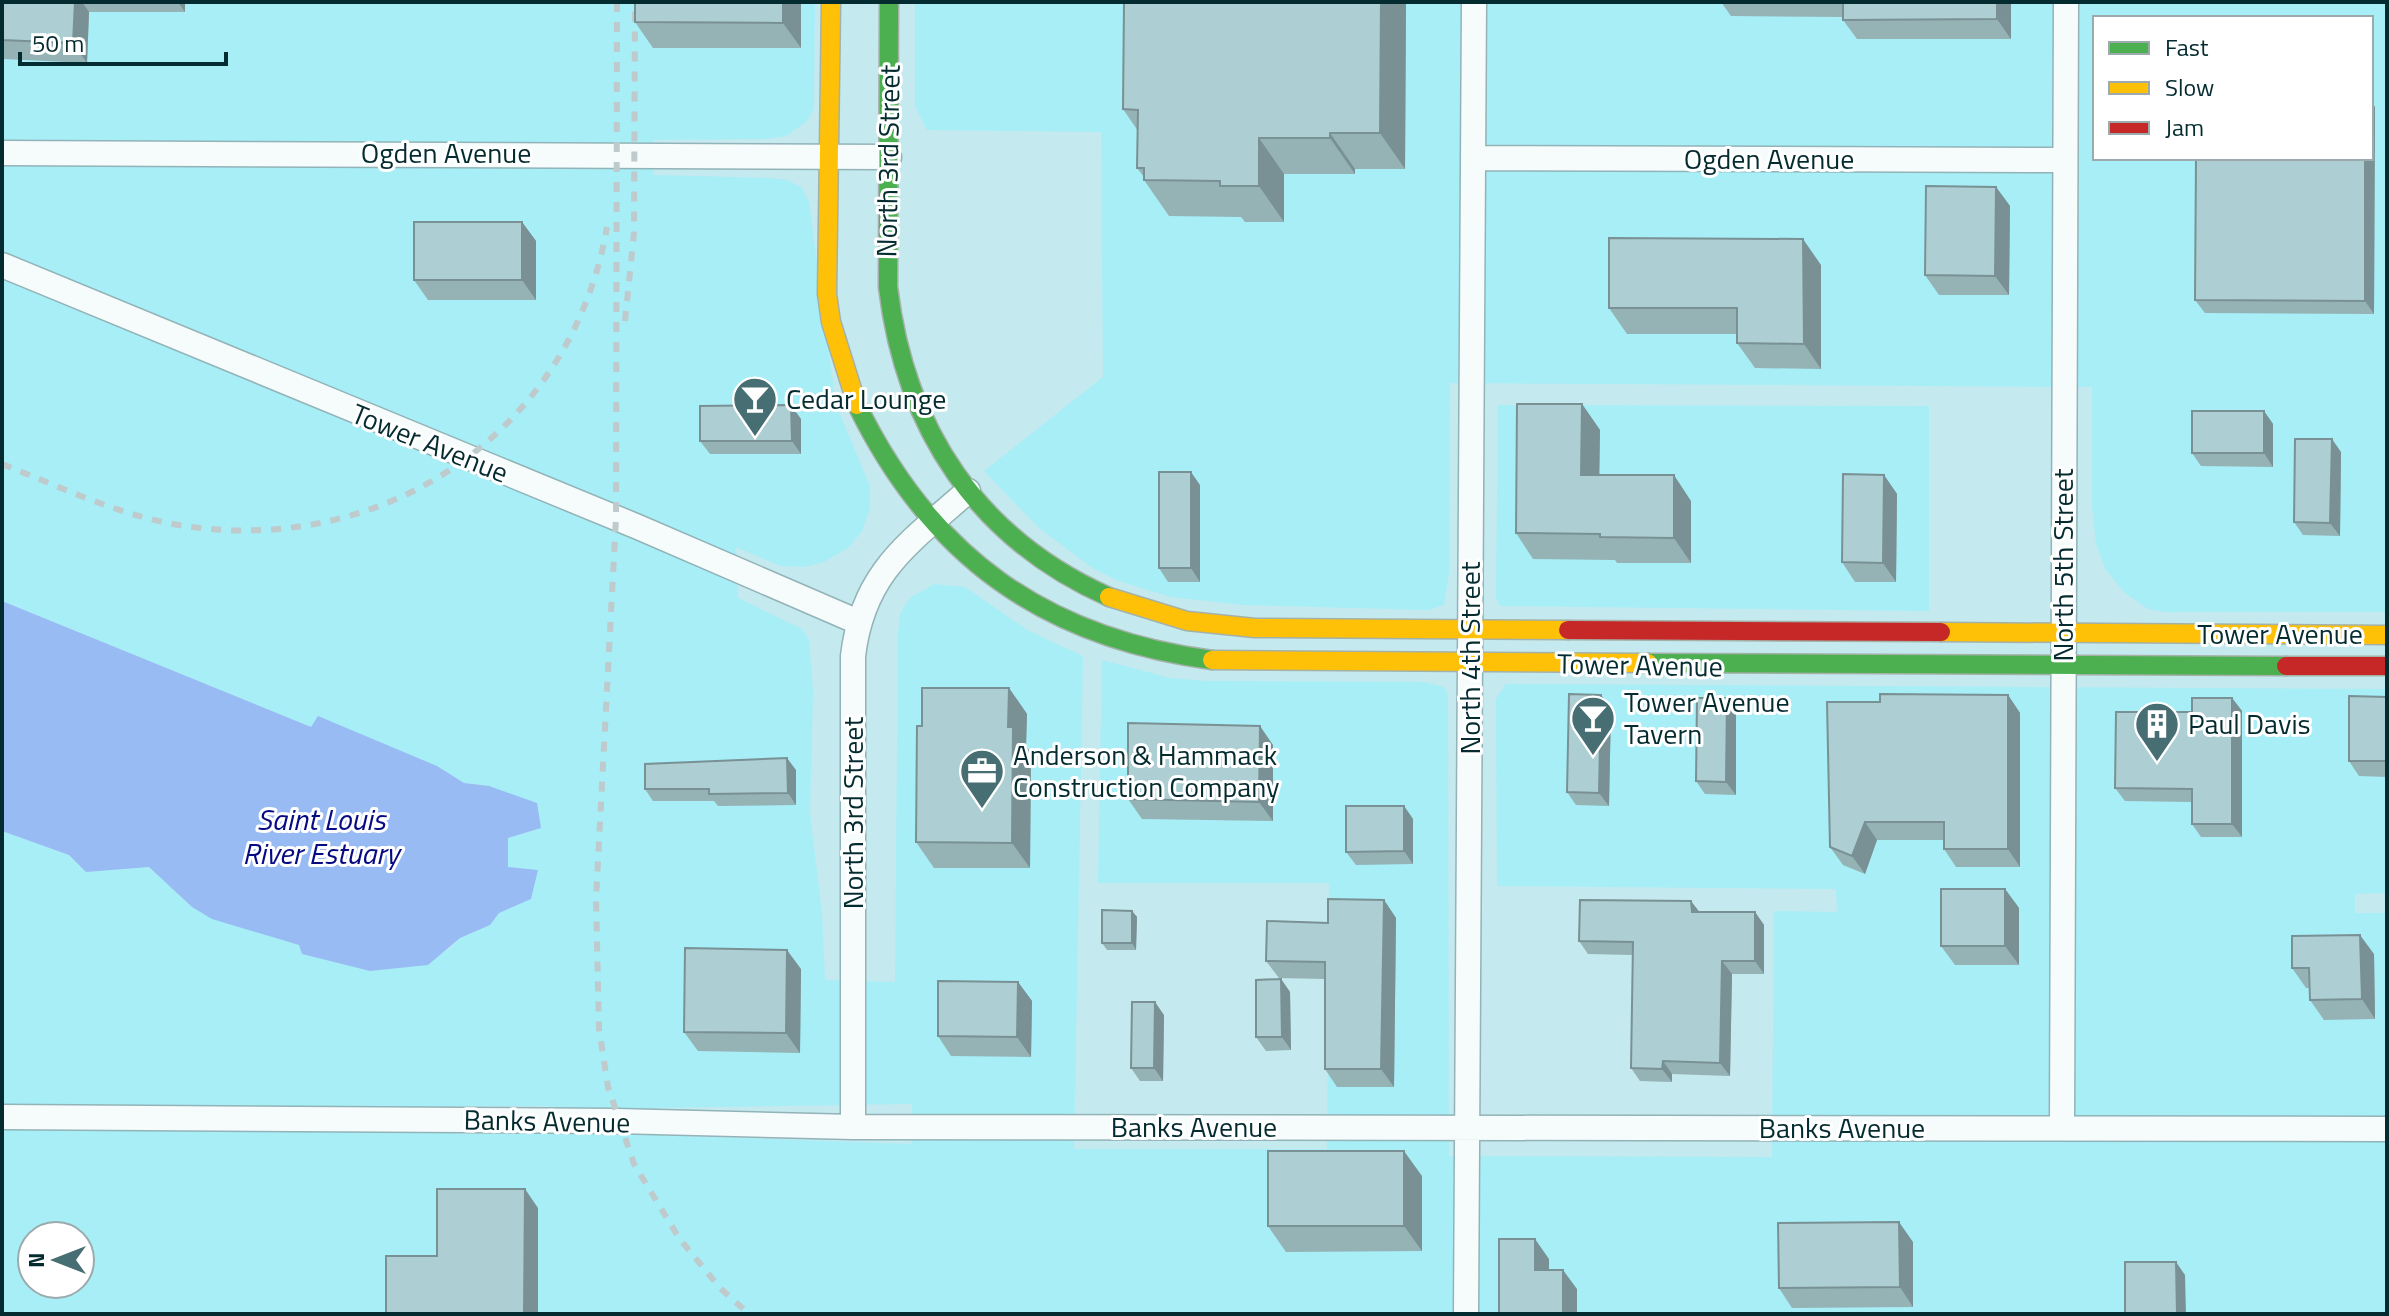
<svg xmlns="http://www.w3.org/2000/svg" width="2389" height="1316" viewBox="0 0 2389 1316" font-family="'Titillium Web',sans-serif">
<rect width="100%" height="100%" fill="#c4e9ee"/>
<!-- built -->
<path fill="#a7eef7" fill-rule="evenodd" d="M2,2H815L814,108L807,121L786,136L766,139L653,140V175L769,178L787,180L801,187L809,202L836,405L870,486V508L862,531L849,547L824,562L805,567L781,566L736,547L738,598L802,629L809,640L813,691L810,813L822,914L825,980L895,982L898,633L900,614L910,598L934,584L965,587L1029,631L1083,656L1074,1149H1327L1329,883H1098L1102,660L1170,678L1207,681L1424,682L1444,687L1448,696L1449,1156L1772,1157L1774,911L1837,912L1836,889L1497,886L1496,699L1506,684L2387,689V893L2355,894V913H2387V1314H2V831L69,855L86,872L149,867L192,907L299,945L303,954L370,971L448,950L460,938L490,925L499,913L530,899L508,867V838L541,828L489,786L464,783L437,766L318,717L311,727L2,601ZM912,1104V1144L653,1135V1108ZM454,1106H548L549,1134H454ZM32,1236H80V1284H32Z
M915,2H2387V612H2166L2148,609L2125,593L2106,570L2096,544L2092,506V387L1450,383L1449,574L1444,605L1428,610L1242,605L1171,597L1119,581L1091,567L1038,527L984,471L1103,377L1101,132L927,130L915,106ZM2095,18H2371V158H2095Z
M1498,405L1929,406V611L1500,606L1496,598Z"/>
<!-- water -->
<path fill="#98bbf4" d="M2,601L311,727L318,716L437,766L464,783L489,786L537,803L541,828L508,838V867L538,870L531,899L499,913L490,925L460,938L428,965L370,971L302,954L299,945L212,919L192,907L149,867L86,872L69,855L2,831Z"/>
<g fill="none" stroke-linecap="round" stroke-linejoin="round">
<!-- street casing -->
<g stroke="#92b3b7" stroke-width="27">
<path id="street" d="M2,153L889,157
M1473,158L2065,160
M2,265L638,527L858,622
M2,1117L617,1121L853,1127L2387,1129
M853,1127V656C863,572 909,543 968,491
M2062,1128L2066,2
M1466,1314L1474,2"/>
</g>
<!-- fast casing -->
<g stroke="#a4b1a8" stroke-width="21">
<path id="fast" d="M889,2L888,287C905,429 978,539 1109,597
M857,405C931,557 1045,638 1212,660
M1648,663L2286,666"/>
</g>
<!-- slow casing -->
<g stroke="#a4b1a8" stroke-width="21">
<path id="slow" d="M831,2L827,294L831,322L857,405
M1109,597L1187,621L1255,628L1568,630
M1941,632L2387,635
M1212,660L1648,663"/>
</g>
<!-- jam casing -->
<g stroke="#a4b1a8" stroke-width="21">
<path id="jam" d="M1568,630L1941,632
M2286,666H2387"/>
</g>
<!-- street -->
<use href="#street" stroke="#f6fcfc" stroke-width="24"/>
<!-- fast -->
<use href="#fast" stroke="#4caf50" stroke-width="18"/>
<!-- slow -->
<use href="#slow" stroke="#ffc107" stroke-width="18"/>
<!-- jam -->
<use href="#jam" stroke="#c62828" stroke-width="18"/>
<!-- rail -->
<path stroke="#becacc" stroke-width="6" stroke-dasharray="10 10" stroke-linecap="butt" d="M617,2L616,518L596,899L599,1029L608,1087L634,1164L679,1238L720,1288L749,1314
M625,321L634,233L635,2
M2,464C58,486 114,513 173,524C379,561 571,435 607,227"/>
</g>
<!-- wall -->
<path fill="#95b2b5" d="M2,2H185V12H89L87,63L3,59L2,87Z
M801,2V48H653L635,22Z
M1406,2L1405,169H1355V174H1284V222H1245L1241,217L1169,216L1144,180V177L1137,168L1138,131L1123,109Z
M1721,2H2011V39H1857L1843,20V17L1731,16Z
M2371,102L2375,107L2374,314L2205,313L2195,300L2371,158Z
M1996,187L2010,206L2009,295H1939L1925,275Z
M522,222L536,241V300H428L414,280Z
M1821,265V369L1755,368L1737,343V334H1627L1609,308Z
M1582,404L1600,430L1599,475L1691,501V563H1617L1615,560L1533,559L1516,533Z
M2264,411L2273,424V467L2201,466L2192,453Z
M801,419V454H710L700,441Z
M2341,452L2340,536L2303,535L2294,522Z
M1884,475L1897,494L1896,582H1855L1842,562Z
M1200,485V582H1168L1159,568Z
M1009,688L1027,714L1026,746L1031,753L1030,868H934L916,842L922,726Z
M1601,695L1611,708L1609,806L1576,805L1567,792Z
M2008,695L2020,713V867H1956L1944,849V840H1877L1865,874L1843,865L1830,847L1880,702Z
M2387,697V777L2359,776L2349,761Z
M1727,698L1736,712V795L1705,794L1696,781Z
M2232,698L2242,711V837H2201L2192,824V802L2125,801L2115,788L2192,712Z
M1273,745V821L1142,819L1128,799Z
M796,770V805L718,806L714,801H653L645,789Z
M1404,806L1413,819V864L1356,865L1346,852Z
M2005,889L2019,908V965H1955L1941,946Z
M1384,900L1396,918L1394,1087H1337L1325,1069V979L1279,978L1266,961L1328,923Z
M1132,911L1137,917L1136,950H1107L1102,943Z
M1699,912H1755L1764,925V974H1732L1730,1076L1672,1074V1082L1640,1081L1631,1068L1633,955L1588,954L1579,941Z
M2374,954L2375,1019L2324,1020L2310,1000V988H2306L2292,968Z
M801,969L800,1053L698,1051L684,1032Z
M1281,979L1290,992L1291,1050L1266,1051L1256,1037Z
M1018,982L1032,1001L1031,1057L951,1056L938,1036Z
M1164,1015L1163,1081H1140L1131,1068Z
M1422,1176V1251L1286,1252L1268,1226Z
M1913,1242V1307L1792,1308L1779,1288Z"/>
<!-- shaded-wall -->
<path fill="#799194" d="M75,2H82L89,12L87,63L73,43Z
M178,2H185V12Z
M783,2H801V48L783,23Z
M1381,2H1406L1405,169L1380,133Z
M1997,2H2011V39L1997,19Z
M2371,102L2375,107L2374,314L2365,301V158H2371Z
M1330,133L1355,169V174L1330,138Z
M1259,138L1284,174V222L1259,186Z
M1996,187L2010,206L2009,295L1995,276Z
M522,222L536,241V300L522,280Z
M1803,239L1821,265V369L1804,344Z
M1582,404L1600,430L1599,500L1581,475Z
M791,405L801,419V454L792,441Z
M2264,411L2273,424V467L2264,453Z
M2332,439L2341,452L2340,536L2330,523Z
M1191,472L1200,485V582L1191,568Z
M1674,475L1691,501V563L1674,538Z
M1884,475L1897,494L1896,582L1883,563Z
M1009,688L1027,714L1026,746L1031,753L1030,868L1012,843L1008,727Z
M1601,695L1611,708L1609,806L1599,793Z
M2008,695L2020,713V867L2008,849Z
M1727,698L1736,712V795L1726,782Z
M2232,698L2242,711V837L2232,824Z
M1260,726L1273,745V821L1259,802Z
M787,758L796,770V805L788,793Z
M1404,806L1413,819V864L1404,851Z
M1865,822L1877,840L1865,874L1852,856Z
M2005,889L2019,908V965L2005,946Z
M1384,900L1396,918L1394,1087L1381,1069Z
M1691,901L1701,914L1692,912Z
M1132,911L1137,917L1136,950L1132,943Z
M1755,912L1764,925V974L1755,961Z
M2360,935L2374,954L2375,1019L2362,999Z
M787,950L801,969L800,1053L786,1033Z
M1722,961L1732,974L1730,1076L1720,1063Z
M1281,979L1290,992L1291,1050L1282,1037Z
M1018,982L1032,1001L1031,1057L1017,1037Z
M1155,1002L1164,1015L1163,1081L1154,1068Z
M1663,1061L1672,1074V1082L1662,1069Z
M1404,1151L1422,1176V1251L1404,1226Z
M525,1189L538,1208V1314H524Z
M1899,1222L1913,1242V1307L1900,1287Z
M1535,1239L1549,1259V1289L1535,1270Z
M2176,1262L2185,1275L2186,1314H2177Z
M1563,1270L1577,1289V1314H1563Z"/>
<!-- building -->
<path fill="#adcfd3" stroke="#799194" stroke-width="2" d="M2,2H75L73,43L2,40Z
M635,2H783V23L635,22Z
M1124,2H1381L1380,133H1330V138H1259V186H1220V181L1144,180V168H1137L1138,110L1123,109Z
M1843,2H1997V19L1843,20Z
M2196,158H2365V301L2195,300Z
M1926,186L1996,187L1995,276L1925,275Z
M414,222H522V280H414Z
M1609,238L1803,239L1804,344L1737,343V308H1609Z
M1517,404H1582L1581,475H1674V538L1600,537V534L1516,533Z
M791,405L792,441H700V406Z
M2192,411H2264V453H2192Z
M2295,439H2332L2330,523L2294,522Z
M1159,472H1191V568H1159Z
M1843,474L1884,475L1883,563L1842,562Z
M922,688H1009L1008,727H1013L1012,843L916,842L917,726H922Z
M1569,694L1601,695L1599,793L1567,792Z
M1880,694L2008,695V849H1944V822H1865L1852,856L1830,847L1827,702H1880Z
M2349,696L2387,697V761H2349Z
M1697,698H1727L1726,782L1696,781Z
M2192,698H2232V824H2192V789L2115,788L2116,712H2192Z
M1128,723L1260,726L1259,802L1128,799Z
M787,758L788,793L709,794V789H645V764Z
M1346,806H1404V851L1346,852Z
M1941,889H2005V946H1941Z
M1328,899L1384,900L1381,1069H1325V962L1266,961L1267,921L1328,923Z
M1580,900L1691,901L1692,912H1755V961H1722L1720,1063L1663,1061L1662,1069L1631,1068L1633,942L1579,941Z
M1102,910L1132,911V943H1102Z
M2360,935L2362,999L2310,1000L2309,968H2292V936Z
M685,948L787,950L786,1033L684,1032Z
M1281,979L1282,1037H1256V980Z
M938,981L1018,982L1017,1037L938,1036Z
M1132,1002H1155L1154,1068H1131Z
M1268,1151H1404V1226H1268Z
M437,1189H525L524,1314H386V1256H437Z
M1899,1222L1900,1287L1779,1288L1778,1223Z
M1499,1239H1535V1270H1563V1314H1499Z
M2125,1262H2176L2177,1314H2125Z"/>
<!-- icons -->
<defs>
<g id="bar-pin" transform="scale(2.3)"><path d="M0 17L-7.5 6A9.5 9.5 0 1 1 7.5 6Z" fill="#476e72" stroke="#fff"/><path d="M-6-5H6L.8 .8V4.5H3.5V6h-7V4.5H-.8V.8Z" fill="#fff"/></g>
<g id="building-pin" transform="scale(2.3)"><path d="M0 17L-7.5 6A9.5 9.5 0 1 1 7.5 6Z" fill="#476e72" stroke="#fff"/><path d="M-4-6H4V6H1V3H-1V6H-4ZM-2.5-4.3h1.7v1.8h-1.7ZM.8-4.3h1.7v1.8H.8ZM-2.5-1h1.7V.8h-1.7ZM.8-1h1.7V.8H.8Z" fill="#fff"/></g>
<g id="office-pin" transform="scale(2.3)"><path d="M0 17L-7.5 6A9.5 9.5 0 1 1 7.5 6Z" fill="#476e72" stroke="#fff"/><path d="M-6-3h4V-5.5h4V-3h4V5H-6ZM-1-4.5V-3h2v-1.5ZM-6 0V1H6V0Z" fill="#fff"/></g>
</defs>
<g fill-rule="evenodd">
<use href="#bar-pin" x="755" y="399"/>
<use href="#bar-pin" x="1593" y="718"/>
<use href="#building-pin" x="2157" y="724"/>
<use href="#office-pin" x="982" y="771"/>
</g>
<g text-anchor="middle" stroke-width="6" stroke-linejoin="round" paint-order="stroke">
<!-- street labels -->
<g font-size="28" fill="#042b2f" stroke="#fff">
<text x="446" y="163">Ogden Avenue</text>
<text x="1769" y="169">Ogden Avenue</text>
<text transform="translate(888 161) rotate(-89)" y="10">North 3rd Street</text>
<text transform="translate(430 443) rotate(22)" y="10">Tower Avenue</text>
<text transform="translate(2063 565) rotate(-90)" y="10">North 5th Street</text>
<text x="2280" y="644">Tower Avenue</text>
<text transform="translate(1470 658) rotate(-90)" y="10">North 4th Street</text>
<text transform="translate(1640 665) rotate(1)" y="10">Tower Avenue</text>
<text transform="translate(853 813) rotate(-90)" y="10">North 3rd Street</text>
<text transform="translate(547 1121) rotate(1)" y="10">Banks Avenue</text>
<text x="1194" y="1137">Banks Avenue</text>
<text x="1842" y="1138">Banks Avenue</text>
</g>
<!-- poi labels -->
<g font-size="28" fill="#042b2f" stroke="#fff" text-anchor="start">
<text x="786" y="409">Cedar Lounge</text>
<text x="1624" y="712">Tower Avenue<tspan x="1624" dy="32">Tavern</tspan></text>
<text x="2188" y="734">Paul Davis</text>
<text x="1013" y="765">Anderson &amp; Hammack<tspan x="1013" dy="32">Construction Company</tspan></text>
</g>
<!-- water labels -->
<g font-size="30" font-style="italic" fill="#060b83" stroke="#fff">
<text x="321" y="830">Saint Louis<tspan x="321" dy="34">River Estuary</tspan></text>
</g>
</g>
<!-- border -->
<rect width="2389" height="1316" fill="none" stroke="#042b2f" stroke-width="8"/>
<!-- legend -->
<rect x="2093" y="16" width="280" height="144" fill="#ffffff" stroke="#9baaac" stroke-width="2"/>
<rect x="2109" y="42" width="40" height="12" fill="#4caf50" stroke="#9baaac" stroke-width="2"/>
<text x="2165" y="56" font-size="24" fill="#042b2f">Fast</text>
<rect x="2109" y="82" width="40" height="12" fill="#ffc107" stroke="#9baaac" stroke-width="2"/>
<text x="2165" y="96" font-size="24" fill="#042b2f">Slow</text>
<rect x="2109" y="122" width="40" height="12" fill="#c62828" stroke="#9baaac" stroke-width="2"/>
<text x="2165" y="136" font-size="24" fill="#042b2f">Jam</text>
<!-- north arrow -->
<g transform="translate(56 1260) rotate(270)"><circle r="38" fill="#ffffff" stroke="#9baaac" stroke-width="2"/>
<path d="M0-6L14 30L0 20L-14 30Z" fill="#476e72"/>
<text y="-12" font-size="22" font-weight="bold" text-anchor="middle" fill="#042b2f">N</text>
</g>
<!-- scale -->
<path d="M20 52v12h206v-12" fill="none" stroke="#042b2f" stroke-width="4"/>
<text x="32" y="52" font-size="24" fill="#042b2f" stroke="#ffffff" stroke-width="6" paint-order="stroke">50 m</text>
</svg>
